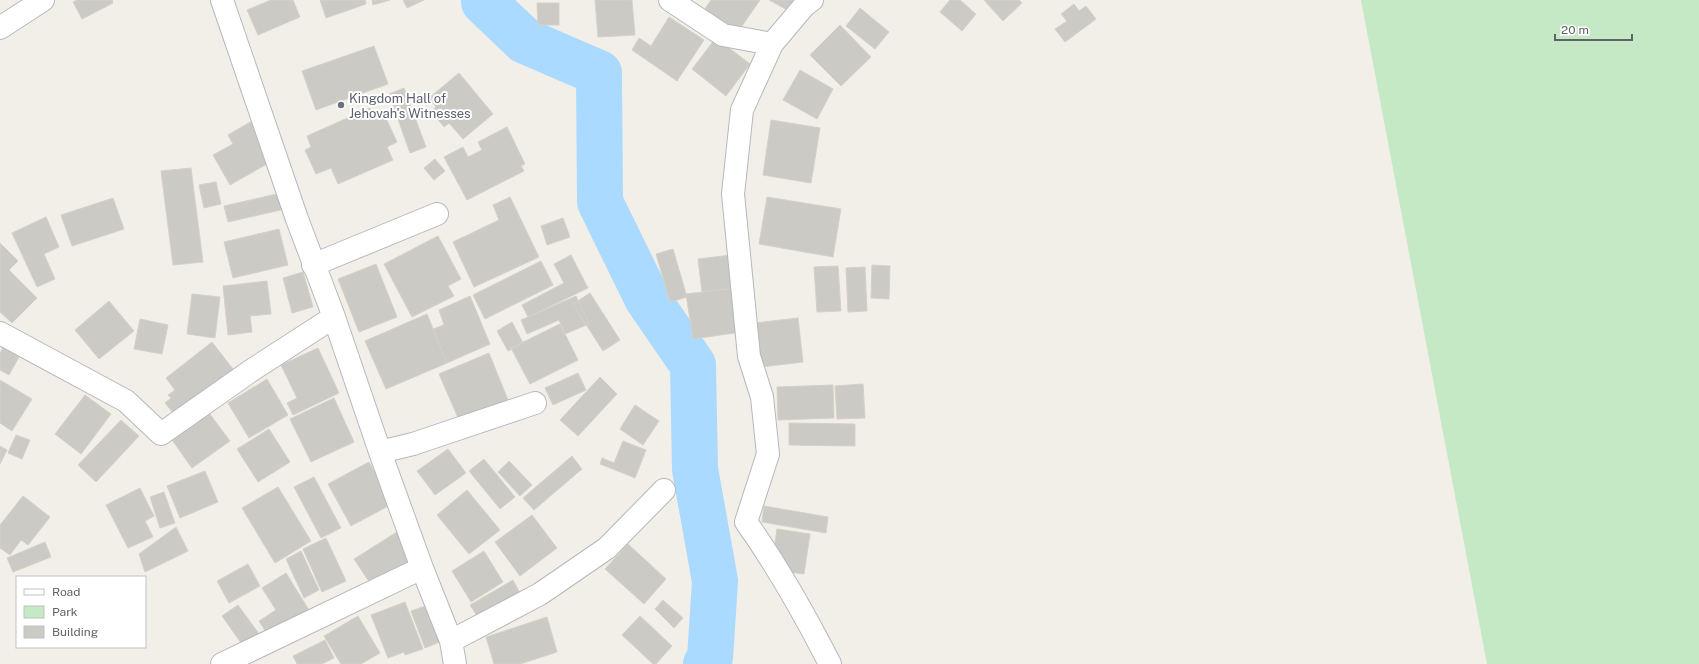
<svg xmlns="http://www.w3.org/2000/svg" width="1699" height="664" viewBox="0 0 1699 664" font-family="'Public Sans',sans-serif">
<rect width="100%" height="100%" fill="#f1efe8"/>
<!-- green -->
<path fill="#c5e8c5" d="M1361,0H1699V664H1487Z"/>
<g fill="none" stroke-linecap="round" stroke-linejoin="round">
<!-- river -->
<path stroke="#aadaff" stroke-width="46" d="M484,0V2L525,41L599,73L600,202L647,298L693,365L695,469L715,581L710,658L706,664"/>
</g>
<!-- building -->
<path fill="#cccac5" stroke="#d6d1c6" d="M77,0H112L113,3L82,19L73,2Z
M271,0H293L300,17L258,35L247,10Z
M320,0H365L366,4L326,18Z
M372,0H390L373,5Z
M403,0H424L407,8Z
M595,0H632L635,35L598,37Z
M711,0H760L735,36L702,13Z
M769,0H798L791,12Z
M950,0H960L976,14L962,31L940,12Z
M984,0H1019L1022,3L1003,21Z
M537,3H559V25H538Z
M1074,4L1079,11L1086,6L1096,19L1065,42L1055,29L1067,21L1061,14Z
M860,8L889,32L875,49L846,26Z
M669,17L704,40L677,81L632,50L639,38L651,46Z
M840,25L871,57L841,86L810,55Z
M716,38L750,64L726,96L692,69Z
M374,46L388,84L316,110L302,71Z
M800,70L833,89L817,119L783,100Z
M459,73L493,114L463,139L449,123L444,127L431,111L436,107L429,98Z
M404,88L426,147L410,153L389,94Z
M370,108L375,120L385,116L397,142L387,147L393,160L338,184L331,168L316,174L305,150L311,147L307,136Z
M771,120L820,128L811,183L763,175Z
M252,121L274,160L230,185L213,155L233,144L228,135Z
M507,127L525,164L521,166L524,171L467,200L444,157L463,147L468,157L482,150L478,142Z
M435,159L445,171L434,180L424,168Z
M191,168L203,262L173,265L161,171Z
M216,182L221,204L204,208L199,185Z
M281,193L285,209L228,222L224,206Z
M510,197L539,257L474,287L453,242L499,220L493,205Z
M767,197L841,209L833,257L759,244Z
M113,198L124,229L72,246L61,215Z
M46,217L59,247L44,254L55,279L37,287L12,233Z
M563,218L570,237L547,245L541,226Z
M279,229L288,265L233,278L224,242Z
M438,236L461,279L448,286L454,296L412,317L384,264Z
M0,243L18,261L9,270L37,298L12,323L0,312Z
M673,249L687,297L670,302L656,254Z
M571,255L588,288L528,317L522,305L564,283L554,264Z
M731,255L735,288L702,292L698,259Z
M541,261L553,285L485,319L473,295Z
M376,264L397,317L359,332L338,279Z
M872,265L890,266L889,299L871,298Z
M838,266L841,311L817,312L814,267Z
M865,267L867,311L848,312L846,268Z
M303,272L313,307L292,313L283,278Z
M267,281L271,314L250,316L252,332L228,335L223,286Z
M735,288L741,332L693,339L686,294Z
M590,293L620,340L603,351L573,304Z
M192,294L220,297L215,338L187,334Z
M470,296L490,344L447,363L433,329L444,325L439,310Z
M576,296L589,324L565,334L559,320L527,334L521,320Z
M109,301L134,331L99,359L75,330Z
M427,314L447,363L386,389L365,341Z
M798,318L803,362L761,367L755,323Z
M140,319L168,325L162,354L134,349Z
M512,322L523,343L508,351L497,331Z
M560,324L578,360L530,384L511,348Z
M212,342L236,373L178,419L165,403L171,398L168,395L175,390L166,378Z
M3,348L19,357L9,375L0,370V353Z
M318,348L339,393L293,415L287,403L297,398L281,365Z
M489,353L508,400L459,420L439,374Z
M578,373L586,390L553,405L545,388Z
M600,377L617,394L578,436L560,420Z
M267,379L288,415L249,438L228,403Z
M0,380L32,399L12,431L0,423Z
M863,384L865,418L837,419L835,386Z
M833,385L834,418L778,420L777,387Z
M85,395L111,414L81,454L55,434Z
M334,398L354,442L311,462L290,419Z
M635,405L659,421L643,445L620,429Z
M209,413L230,441L192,468L172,440Z
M121,420L139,436L96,482L78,465Z
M789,423L855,424V446L789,445Z
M269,429L290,462L258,482L237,449Z
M16,435L30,440L22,459L8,453Z
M623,441L646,450L635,478L600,464L602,458L614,463Z
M0,446L7,450L0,464Z
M448,449L466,473L435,495L417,471Z
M572,456L582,469L534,510L523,498Z
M484,459L515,497L500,509L469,471Z
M509,461L532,485L520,496L498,472Z
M369,462L392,504L351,526L328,484Z
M205,471L218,502L180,518L167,486Z
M314,477L341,528L321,538L294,487Z
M278,487L311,541L275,563L242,508Z
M140,488L154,516L145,521L153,537L128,548L106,505Z
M467,490L500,530L469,554L437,515Z
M164,492L175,523L160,528L150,497Z
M23,496L50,517L28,545L21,540L10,555L0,548V525Z
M764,506L828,517L826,533L762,522Z
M532,515L557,548L520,576L495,542Z
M176,527L188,551L145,572L139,554Z
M777,529L810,534L804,574L781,571L773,557Z
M397,532L414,559L372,586L354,559Z
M326,538L346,581L322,592L303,549Z
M45,542L51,557L13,572L7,558Z
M628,544L666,579L644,604L605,569Z
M301,551L319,590L304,598L286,559Z
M484,551L503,582L471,602L452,571Z
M248,564L260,586L229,603L217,581Z
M286,573L312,615L271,640L259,621L276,610L262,588Z
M513,580L521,595L479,619L470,605Z
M663,600L683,618L674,628L655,609Z
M405,602L423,649L405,655L404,652L388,658L371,615Z
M431,604L444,640L425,648L411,611Z
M238,605L262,638L246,650L222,616Z
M358,616L380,653L361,664H341L324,636Z
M640,616L672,646L656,664H653L622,635Z
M547,617L557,652L520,664H494L486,637Z
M325,640L334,658L322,664H297L293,656Z"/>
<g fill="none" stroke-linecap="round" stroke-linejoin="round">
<!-- minor casing -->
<g stroke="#b5b8bc" stroke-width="24">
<path id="minor" d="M222,0L297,219L334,317L380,452L422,568L451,641L455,664
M670,0L723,35L772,44
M812,0L804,6L772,44L742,110L733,194L749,356L762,397L768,454L746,522C778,567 805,615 830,664
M0,28L43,0
M313,265L437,214
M0,333L126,401L161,434L252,370L334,317
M380,452L413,444L535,403
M451,641L540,594L607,548L664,490
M222,664L422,568"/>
</g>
<!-- minor -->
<use href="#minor" stroke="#fff" stroke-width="22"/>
</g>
<!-- markers -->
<circle fill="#6b7280" stroke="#fff" stroke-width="1.5" cx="341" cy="105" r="4"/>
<g text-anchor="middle" stroke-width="4" stroke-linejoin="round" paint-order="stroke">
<!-- worship labels -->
<g font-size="13" fill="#5b616d" stroke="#fff" text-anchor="start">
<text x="349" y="103">Kingdom Hall of<tspan x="349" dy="15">Jehovah's Witnesses</tspan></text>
</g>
</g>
<!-- legend -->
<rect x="16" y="576" width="130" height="72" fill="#ffffff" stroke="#bfc1c3"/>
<rect x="24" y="589" width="20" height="6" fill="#ffffff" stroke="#bfc1c3"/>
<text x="52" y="596" font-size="12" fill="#5f6368">Road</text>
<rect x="24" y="606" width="20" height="12" fill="#c5e8c5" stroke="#bfc1c3"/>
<text x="52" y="616" font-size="12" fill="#5f6368">Park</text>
<rect x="24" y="626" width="20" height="12" fill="#cccac5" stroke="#bfc1c3"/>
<text x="52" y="636" font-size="12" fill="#5f6368">Building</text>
<!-- scale -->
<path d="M1555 34v6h77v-6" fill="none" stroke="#5f6368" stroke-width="2"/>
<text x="1561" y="34" font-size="12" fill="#5f6368" stroke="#ffffff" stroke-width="3" paint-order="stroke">20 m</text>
</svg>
